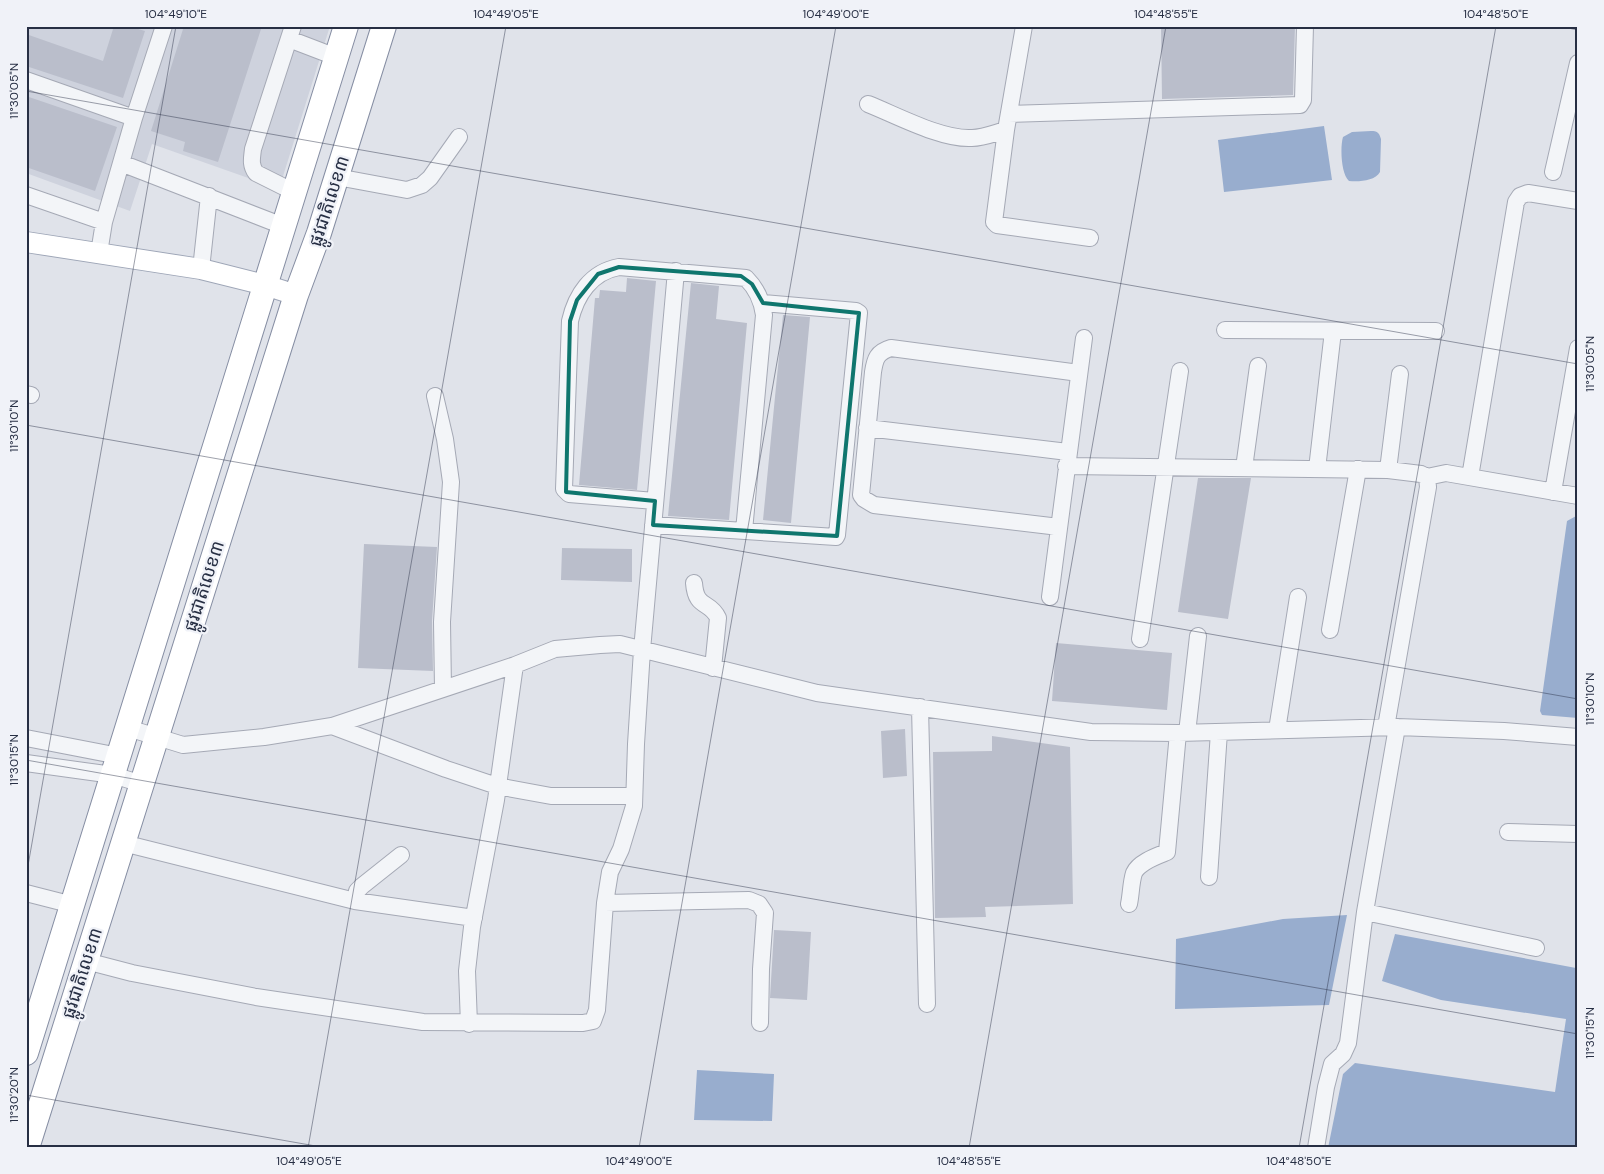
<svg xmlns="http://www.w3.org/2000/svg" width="1604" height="1174" viewBox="0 0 1604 1174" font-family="'DM Sans','Noto Sans Khmer',sans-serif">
<rect width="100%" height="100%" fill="#e0e3ea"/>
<!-- built -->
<path fill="#ced2dd" d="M26,26H330L279,189L152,144L130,211L26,173Z"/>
<!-- water -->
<path fill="#98adce" d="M1324,126L1332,180L1224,192L1218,140Z
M1371,131C1377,131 1379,132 1381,139L1380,172C1375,181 1359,182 1349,181C1341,174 1340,147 1343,137L1352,132Z
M1578,515V718L1542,715L1540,711L1567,521Z
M1347,915L1329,1005L1175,1009L1176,939L1283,919Z
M1395,934L1576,968L1578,963V1148H1328L1343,1074L1355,1063L1555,1092L1566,1019L1441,1000L1382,981Z
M697,1070L774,1074L772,1121L694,1120Z"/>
<!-- building -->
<path fill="#babecb" d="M114,26H128L145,31L123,98L26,66V34L103,61Z
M184,26H262L218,162L183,151L185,142L151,131Z
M1161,26H1295L1293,95L1162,99Z
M26,96L117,127L95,191L26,167Z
M627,278L656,281L637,490L579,485L595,298H599L600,290L626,292Z
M691,283L719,286L716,319L747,323L729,520L668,516Z
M783,315L810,317L791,523L763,520Z
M1198,478H1251L1228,619L1178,612Z
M364,544L437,547L432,621L433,671L358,668Z
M562,548L632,549V582L561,580Z
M1056,643L1172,653L1167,710L1052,701Z
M905,729L907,776L883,778L881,731Z
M992,736L1070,747L1073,904L985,907L986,917L935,918L933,752L992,751Z
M774,930L811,932L807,1000L770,998Z"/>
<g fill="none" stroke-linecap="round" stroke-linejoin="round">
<!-- minor casing -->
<g stroke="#a5a9b5" stroke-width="18">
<path id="minor" d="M293,26L253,149C252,158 250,165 256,173L294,192
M1024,26L1006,130L994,222L997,225L1090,238
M289,39L336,57
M26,80L134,118
M868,104C896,115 942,140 972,138C983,138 995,133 1006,130
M1009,114L1300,105L1303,100L1305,26
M121,163L283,226
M1553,172L1578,63
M337,177L407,190L422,185L430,178L459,137
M26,195L104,222L99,253
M104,222L134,118L164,26
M201,269L209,196
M1225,330L1436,331
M26,394L31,395
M435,396L445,439L451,482L442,622L443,689
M867,428L1068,452
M1066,466L1388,470L1421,474L1427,477L1446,473L1578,496
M1244,468L1258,366
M1317,469L1333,331
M1388,470L1400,374
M1470,477L1516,202L1520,196L1528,193L1578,201
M1553,492L1578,348
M655,501L569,494L564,489L570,321C576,295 591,272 619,267L746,278C756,288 762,300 764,315L744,531
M653,525L836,537L837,535L859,313L856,311L763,303
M1059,527L874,505L864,499L861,495L873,372C875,359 877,352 891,348L1079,373
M694,583C696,610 710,600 718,618L713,668
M1050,597L1084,338
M1330,630L1358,469
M1140,639L1180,371
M920,707L927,1004
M332,726L446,769L497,786L551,796H634
M1386,727L1428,487L1427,477
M128,728L183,745L264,737L332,726L515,665L555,649L600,645L620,644L817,693L1091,732L1178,733L1397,727L1504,731L1578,737
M1277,730L1298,597
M1187,733L1198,636
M26,738L119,756
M26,763L113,775L142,784
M1508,832L1578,834
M123,843L355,901L474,918
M1209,877L1219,732
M26,893L73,905
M355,901L357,891L362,886L401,855
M605,903L749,900L759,904L765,913L761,969L760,1023
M1129,904C1131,895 1131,882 1134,873C1139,862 1157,856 1167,852L1178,733
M1365,912L1536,948
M86,961L132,973L256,997L423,1022L583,1023L593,1021L597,1010L605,903L610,872L621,849L634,806L636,744L642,650L676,271
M469,1024L467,971L472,927L496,800L515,665
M1316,1148L1326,1087L1332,1064L1343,1054L1348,1043L1365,912L1397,727"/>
</g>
<!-- major casing -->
<g stroke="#9ea6b7" stroke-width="22">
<path id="major" d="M26,242L201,269L265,285L296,295"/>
</g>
<!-- highway casing -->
<g stroke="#868ea3" stroke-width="26">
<path id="highway" d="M26,1053L346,26
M27,1148L296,295L319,233L384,26"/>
</g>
<!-- minor -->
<use href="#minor" stroke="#f3f5f8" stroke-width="16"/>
<!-- major -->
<use href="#major" stroke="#fff" stroke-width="20"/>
<!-- highway -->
<use href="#highway" stroke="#fff" stroke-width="24"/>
</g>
<!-- marked area -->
<path fill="none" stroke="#0f766e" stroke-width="4" stroke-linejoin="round" d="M619,267L741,276L752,284L763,303L859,313L837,536L653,525L655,501L566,492L570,321L577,300L598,274Z"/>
<!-- ticks -->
<path fill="none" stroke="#272f44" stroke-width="1" stroke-opacity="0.45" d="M1558,26L1578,30M26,91L1578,364M26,425L1578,699M26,760L1578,1034M26,877L176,26M26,1095L327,1148M308,1148L506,26M639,1148L836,26M969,1148L1166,26M1299,1148L1496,26"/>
<g text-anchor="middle" stroke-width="4.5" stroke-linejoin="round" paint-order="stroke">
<!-- street labels -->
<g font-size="18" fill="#272f44" stroke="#f0f2f8">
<text transform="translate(329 201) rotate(-72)" y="6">ផ្លូវជាតិលេខ៣</text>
<text transform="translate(204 586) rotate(-72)" y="6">ផ្លូវជាតិលេខ៣</text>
<text transform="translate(82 973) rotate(-72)" y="6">ផ្លូវជាតិលេខ៣</text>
</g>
</g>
<!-- border -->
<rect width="1604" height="1174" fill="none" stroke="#f0f2f8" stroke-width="55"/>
<rect x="28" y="28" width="1548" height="1118" fill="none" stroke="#272f44" stroke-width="2"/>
<g font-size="12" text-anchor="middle" fill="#272f44">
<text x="176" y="18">104°49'10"E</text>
<text x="506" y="18">104°49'05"E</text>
<text x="836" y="18">104°49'00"E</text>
<text x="1166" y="18">104°48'55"E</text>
<text x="1496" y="18">104°48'50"E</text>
<text transform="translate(14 91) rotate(-90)" y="4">11°30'05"N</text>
<text transform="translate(1590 364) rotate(-90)" y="4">11°30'05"N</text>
<text transform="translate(14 426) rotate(-90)" y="4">11°30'10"N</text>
<text transform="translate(1590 699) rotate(-90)" y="4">11°30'10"N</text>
<text transform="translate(14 760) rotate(-90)" y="4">11°30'15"N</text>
<text transform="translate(1590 1033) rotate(-90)" y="4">11°30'15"N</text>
<text transform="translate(14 1095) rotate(-90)" y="4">11°30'20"N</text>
<text x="309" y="1165">104°49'05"E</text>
<text x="639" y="1165">104°49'00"E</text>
<text x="969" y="1165">104°48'55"E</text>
<text x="1299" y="1165">104°48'50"E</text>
</g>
</svg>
